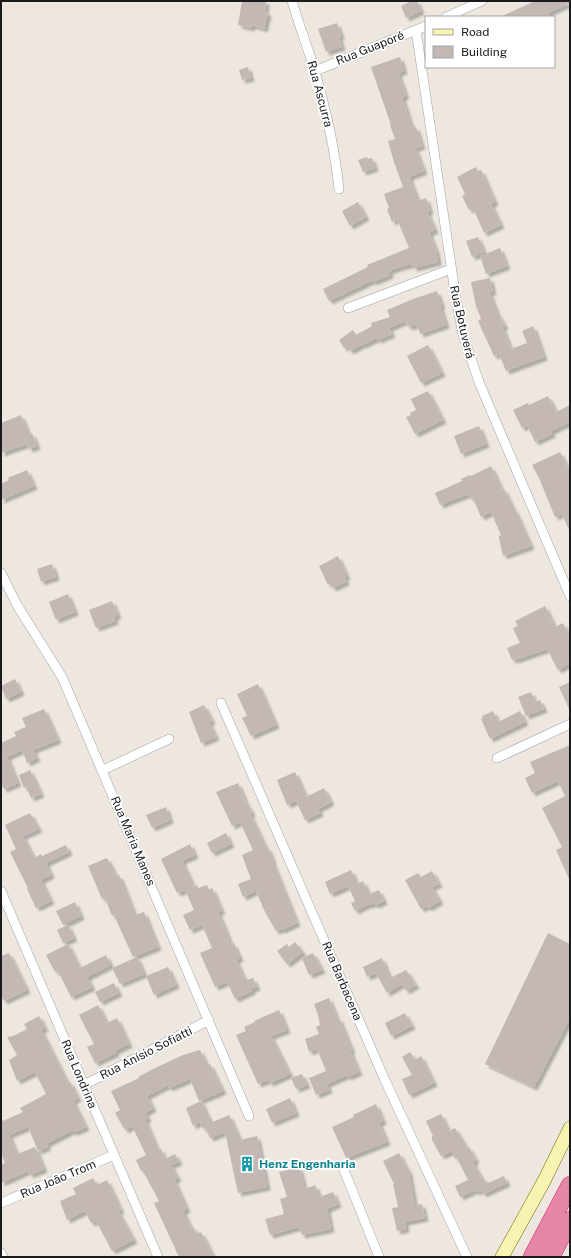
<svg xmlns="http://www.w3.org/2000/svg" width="571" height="1258" viewBox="0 0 571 1258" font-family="'Public Sans',sans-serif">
<defs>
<filter id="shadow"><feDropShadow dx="3.5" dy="3.5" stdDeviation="1" flood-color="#0004"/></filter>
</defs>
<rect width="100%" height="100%" fill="#ede7e0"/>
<!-- building -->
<path fill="#c4b8b4" filter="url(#shadow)" d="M242,1H266L265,12L268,13L264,29L252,25L251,28L238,25Z
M412,1H417L421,11L406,18L401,6Z
M535,1H570V3L548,13L549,15L543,17H500Z
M337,23L341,36L339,37L342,47L326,52L318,29Z
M400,57L404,71L398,73L406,96L402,97L412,128L416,127L422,146L415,148L424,171L409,177L418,201L426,198L430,211L427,212L435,230L429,233L436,250L438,262L414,268L412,264L400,267L389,271L390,275L373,282V280L329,301L323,289L368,267L367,265L409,248L397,219L392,222L387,209L389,208L384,194L403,187L394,162L388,141L395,139L390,125H391L371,67Z
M248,67L251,78L242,80L239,70Z
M367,157L368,159L372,158L375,168L363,172L358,160Z
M476,167L478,171L481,170L495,202L491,204L501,225L484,233L473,208L469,210L462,196L465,194L457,177Z
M358,202L366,217L350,226L342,211Z
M478,237L484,252L472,257L466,241Z
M500,248L507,266L486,274L480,256Z
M490,278L493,292H489L498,315H499L505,326L502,327L511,349L527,343L522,331L533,326L544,357L506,371L499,354L494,356L478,321L481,319L476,306L471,282Z
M437,291L442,306H440L446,325L420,334L417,324L410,327L409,325L407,326L405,321L389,328L392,334L378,340L377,338L363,345V344L350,351L347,346L344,348L339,340L353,330L356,335L372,326L371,323L390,317L387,310L413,299Z
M428,345L442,373L421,383L407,356Z
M428,391L443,420L415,434L406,417L411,415L410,413L416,410L411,399Z
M548,396L556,412L570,405V422L551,431L552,434L535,442L527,425L522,428L513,410L528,403L529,405Z
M21,415L29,435L32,433L37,446L29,449L27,444L1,453V423Z
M479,426L486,444L461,454L454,436Z
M560,452L570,473V532L562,514L555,517L539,478L532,465Z
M491,466L502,490L504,489L514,510H515L531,546L503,556L499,538V536L501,535L491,512L481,517L473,498L471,499L468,494L440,505L435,493L462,481L461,479L470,475L471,476Z
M27,470L34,486L1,500V484L9,480L8,478Z
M338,556L347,576L344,577L346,582L333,588L329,583L328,585L319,566Z
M52,564L56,577L41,582L37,569Z
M68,594L75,612L56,620L49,602Z
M112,601L118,615L114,617L115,621L96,628L89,610Z
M545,606L555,627L563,623L570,638V663L558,670L547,649L515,660V659L512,660L507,648L520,643L513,628L518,626L515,621Z
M15,679L21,692L6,699L1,686Z
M570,682V711L559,687Z
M258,684L276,725L251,736L242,718L247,716L237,694Z
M531,692L535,702L540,700L544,709L526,716L518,697Z
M204,705L212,721L209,722L216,737L201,743L189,712Z
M44,709L58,740L33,750L37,758L27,763L22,750L7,757L18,783L4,789L1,784V743L16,736L14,732L26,727L22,718Z
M493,711L498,722L520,711L525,722L490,739L481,719L483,718L482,716Z
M570,745V881L556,850L562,847L542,808L565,796L558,781L532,793L525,778L535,773L530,762Z
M30,770L41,794L31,798L26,787L24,788L19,775Z
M295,772L306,797L324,788L331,802L318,809L320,813L305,820L296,801L287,805L277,780Z
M238,783L247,805H248L252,813L250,814L266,848H268L273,861H272L297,923L282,930L281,929L276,931L264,910L256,891L243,897L238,884L251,879L242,855L253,850L240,822L232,826L216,792Z
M166,807L170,820L152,828L146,815Z
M30,813L39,829L23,836L34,858L41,854L42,856L66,845L69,852L46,863L51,875L41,880L51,901L36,908L27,889L28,888L10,852L16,849L5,825Z
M226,833L231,844L212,853L207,843Z
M190,844L195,855L182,861L194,887L197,885L198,888L207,885L209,890L212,888L222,911L218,912L230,941H231L232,944H234L240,958L236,960L245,980L247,979V980L253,978L257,987L252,989V991L235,999L227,982L215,987L200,953L212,948L202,925L190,930L183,915L194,910L185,890L177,893L161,859Z
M107,858L116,876L119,875L135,915L144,912L158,947L133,957L114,915L112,916L105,898L102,899L88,866Z
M351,870L357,884L363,881L369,894L379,890L384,901L376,905L374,903L370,905L369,904L355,911L351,903L355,901L348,886L330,894L325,882Z
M432,871L439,884L432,887L440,901L428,908L427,906L421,909L405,880L418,873L421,877Z
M75,902L81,916L63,925L56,911Z
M68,925L74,938L63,943L57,930Z
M548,933L570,944V1018L534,1087L485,1064Z
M295,942L303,952L287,964L277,951L287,944L289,947Z
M68,944L80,968L106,955L111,965L87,977L92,987L71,997L58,971L55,972L46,955Z
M9,953L27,990L4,1001L1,996V956Z
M313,953L322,970L309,975L302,958Z
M137,957L144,974L120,984L112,968Z
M382,958L390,978L406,970L416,985L406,991L402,984L387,993L376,973L367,977L363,967Z
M168,967L176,985L154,995L146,976Z
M114,983L119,993L100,1002L95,992Z
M329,998L337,1019L339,1018L347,1038L352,1050L350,1051L359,1072L348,1077L347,1075L327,1084L329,1090L316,1095L309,1078L326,1071L317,1049L309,1052L305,1039L319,1034L316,1027L320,1025L318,1015L314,1004Z
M98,1005L107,1023L117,1018L129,1044L115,1051L116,1053L95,1063L87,1047L94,1044L79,1015Z
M279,1010L287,1030L271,1036L290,1074L270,1083L268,1080L258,1084L236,1035L246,1031L244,1027L255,1022L254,1021Z
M405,1013L412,1026L391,1036L385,1023Z
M39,1016L45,1028L41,1030L68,1083L70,1082L78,1098L73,1101L86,1127L75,1132L71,1131L46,1144L48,1147L38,1151L28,1127L9,1135L17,1154L35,1147L44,1169L30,1175L28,1171L1,1183V1165L5,1163L1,1153V1117L3,1121L23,1112L20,1108L46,1094L35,1072L17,1081L9,1060L17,1055L7,1037L13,1036L27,1029L24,1024Z
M200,1050L207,1065L210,1064L223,1091L199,1101L190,1079L169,1088L168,1085L147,1096L153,1108L145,1113L148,1118L145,1120L157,1148H158L159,1150L161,1149L165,1159L175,1154L179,1162L171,1165L178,1178L174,1180L187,1209L183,1211L191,1228L193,1227L197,1234L201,1232L214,1257H179L154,1203L159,1201L143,1171H141L136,1160L146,1155L132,1126L125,1130L115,1113L120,1110L111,1091L139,1078L138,1077L151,1070L183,1055Z
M410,1052L415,1060L421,1056L434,1083L409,1095L402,1079L412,1075L402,1057Z
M302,1074L307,1085L296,1089L291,1078Z
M290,1098L296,1113L272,1123L266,1109Z
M201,1101L209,1119L211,1118L213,1122L229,1115L240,1140L257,1136L267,1187L238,1193L225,1132L210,1138L205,1128L203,1129L200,1122L193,1126L186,1108Z
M376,1104L383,1121L379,1123L387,1142L346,1158L332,1127L354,1117L353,1115Z
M441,1114L449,1131L455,1128L467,1148L469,1147L476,1160L473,1162L481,1178L483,1177L486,1184L504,1176L507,1183L483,1194L481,1190L476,1192L475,1190L460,1197L455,1186L468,1180L457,1158L455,1159L452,1151L441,1156L432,1140V1136H433L426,1121Z
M399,1153L409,1172L415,1206L422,1204L425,1218L405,1222L406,1229L397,1231L392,1208L398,1207L393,1184H394L383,1161Z
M299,1167L305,1189L315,1185L320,1197L333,1192L338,1204L327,1209L331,1229L302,1235L299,1227L270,1235L265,1219L284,1214L280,1199L287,1197L279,1172Z
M93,1178L97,1185L107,1180L121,1210L118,1211L134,1240L112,1251L96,1221L91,1223L85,1211L67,1220L60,1201L76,1194L73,1188Z"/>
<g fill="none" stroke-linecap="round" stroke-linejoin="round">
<!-- minor casing -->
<g stroke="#a2a2a2" stroke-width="10">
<path id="minor" d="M292,1C299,25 308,48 315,72C326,110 335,149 339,189
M446,17L482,1
M416,30L456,299L463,335L479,382L570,596
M315,71L426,26
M348,308L451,269
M1,573L17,605L62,677L249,1116
M221,703L384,1078L467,1257
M497,758L570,724
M103,770L169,739
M1,891L158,1257
M84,1085L209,1020
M344,1170L379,1257
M1,1203L114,1155
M1,1253L3,1257"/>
</g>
<!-- secondary casing -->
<g stroke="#6f6d05" stroke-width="14">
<path id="secondary" d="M502,1257L544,1181L570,1128"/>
</g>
<!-- motorway casing -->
<g stroke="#d42476" stroke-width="18">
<path id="motorway" d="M532,1257L570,1185
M551,1257L570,1220"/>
</g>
<!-- minor -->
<use href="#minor" stroke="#fff" stroke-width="9"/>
<!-- secondary -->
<use href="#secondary" stroke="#f9f3b2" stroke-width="13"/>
<!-- motorway -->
<use href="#motorway" stroke="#e587a4" stroke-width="17"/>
</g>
<!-- icons -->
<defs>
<g id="building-bare" transform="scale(1.2)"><path d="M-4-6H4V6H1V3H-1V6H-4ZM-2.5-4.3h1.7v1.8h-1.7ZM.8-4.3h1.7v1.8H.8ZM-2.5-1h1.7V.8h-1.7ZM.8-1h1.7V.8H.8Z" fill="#0f9aa8" stroke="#fff" stroke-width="2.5" paint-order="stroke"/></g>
</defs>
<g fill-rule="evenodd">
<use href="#building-bare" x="247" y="1164"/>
</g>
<g text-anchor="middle" stroke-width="3.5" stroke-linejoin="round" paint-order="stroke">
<!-- street labels -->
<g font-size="12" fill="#1b1b1b" stroke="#fff">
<text transform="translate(370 48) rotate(-22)" y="4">Rua Guaporé</text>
<text transform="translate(320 94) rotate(75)" y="4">Rua Ascurra</text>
<text transform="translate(462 322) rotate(77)" y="4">Rua Botuverá</text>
<text transform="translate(133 841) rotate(67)" y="4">Rua Maria Manes</text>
<text transform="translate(342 981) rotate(67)" y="4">Rua Barbacena</text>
<text transform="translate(146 1053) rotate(-27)" y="4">Rua Anísio Sofiatti</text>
<text transform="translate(79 1074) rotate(67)" y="4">Rua Londrina</text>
<text transform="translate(58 1179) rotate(-23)" y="4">Rua João Trom</text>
</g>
<!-- culture labels -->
<g font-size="12" font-weight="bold" fill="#0d838f" stroke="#fff" text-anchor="start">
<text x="259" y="1168">Henz Engenharia</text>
</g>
</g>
<!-- border -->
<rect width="571" height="1258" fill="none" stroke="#1b1b1b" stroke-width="4"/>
<!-- legend -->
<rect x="425" y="16" width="130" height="52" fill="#ffffff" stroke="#a4a4a4"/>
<rect x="433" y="29" width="20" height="6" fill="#f9f3b2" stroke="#a4a4a4"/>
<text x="461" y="36" font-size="12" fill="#1b1b1b">Road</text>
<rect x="433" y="46" width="20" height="12" fill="#c4b8b4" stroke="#a4a4a4"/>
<text x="461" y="56" font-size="12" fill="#1b1b1b">Building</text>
</svg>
